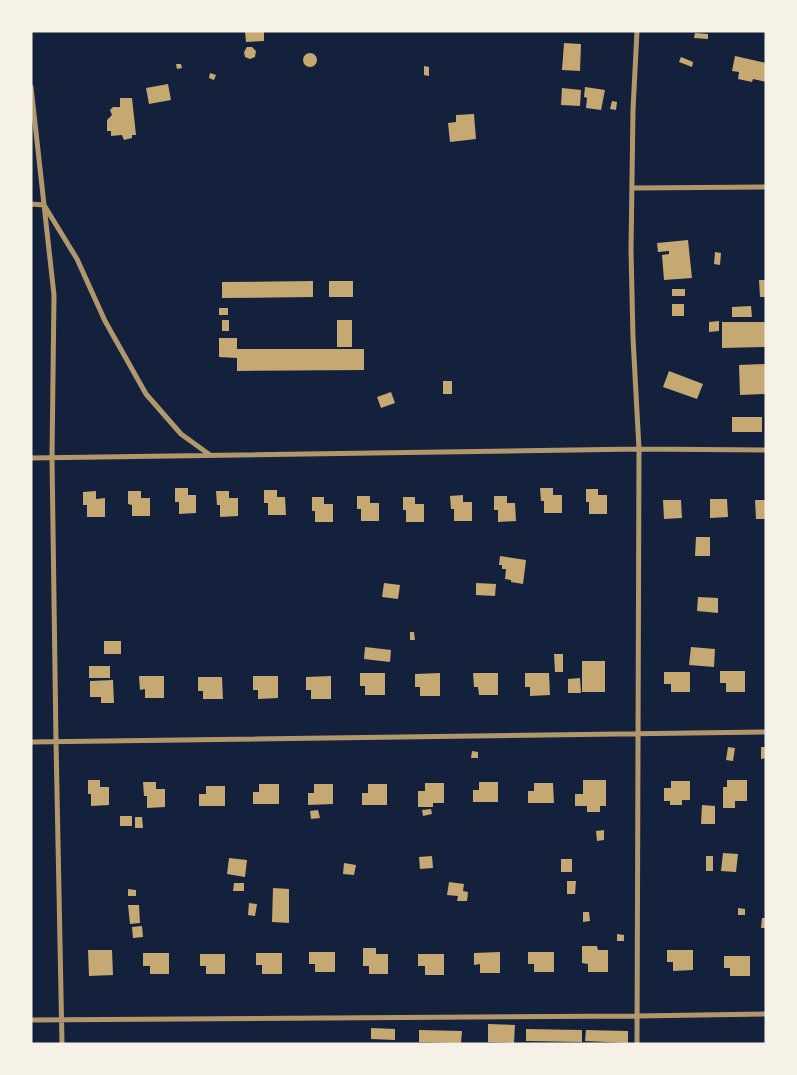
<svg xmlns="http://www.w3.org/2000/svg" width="797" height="1075" viewBox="0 0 797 1075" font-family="Montserrat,sans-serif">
<rect width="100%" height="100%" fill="#14213d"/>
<!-- building -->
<path fill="#c6a872" d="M245,31H264V41L246,42Z
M695,33L708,34V39L694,38Z
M564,43L581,44L580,71L562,70Z
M247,47H252L256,51L255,57L250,59L245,57L244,52Z
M303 60a7 7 0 1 1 14 0a7 7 0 1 1-14 0Z
M735,56L766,63V82L753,79L752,82L738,79L739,72L732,71Z
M681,57L693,62L692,67L679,62Z
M176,64H181L182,68L177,69Z
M424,66L429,67V76L424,75Z
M210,73L216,75L214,80L209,78Z
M168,84L171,100L149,104L146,88Z
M585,87L605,90L601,110L586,108L587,98L584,97Z
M562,88L581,90L580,106L561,105Z
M120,98H132L136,135H132V138L124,140L122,135L111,136V131H107V120L112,115L110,110L113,107H120Z
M612,101L617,102L616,110L610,109Z
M474,114L476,139L450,142L448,123L456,122V115Z
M688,240L692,278L664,280L662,255L669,254V251L658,252L657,243Z
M715,252L721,253L720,265L714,264Z
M759,280H766V297H760Z
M313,281V297L222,298V282Z
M329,281H353V297H329Z
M672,289H685V296H672Z
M672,304H684V316H672Z
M751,306L752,317H732V307Z
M219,308H228V315H219Z
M222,320H229V331H222Z
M337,320H352V347H337Z
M719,321V331L709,332V322Z
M722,322H766V347L722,348Z
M219,338H237V349H364V370L237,371V358L219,357Z
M766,364V394L740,395L739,365Z
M669,371L703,384L697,399L663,387Z
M443,381H452V394H443Z
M391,392L395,403L381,408L377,397Z
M732,417H762V432H732Z
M175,488H188V495H196V513L179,514V502H175Z
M540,488H553V495H562V513H544V501H541Z
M586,489H598V495H607V514H589V502H586Z
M264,490H277V497H285L286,515H268V503H264Z
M96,491V499L105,498V517H87V505H83V492Z
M128,491H141V498H150V516H132V505L128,504Z
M216,491H229V498H238V516L220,517V505H217Z
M463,495V502H472V521H454V509H451L450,496Z
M357,496H370V503H379V521H361V509H357Z
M494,496H507V503H515L516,521L498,522V510H494Z
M312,497H324V504H333V522H315V511H312Z
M403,497H415V504H424V522H406V510H403Z
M710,499H727L728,517L710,518Z
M663,500H681L682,518L664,519Z
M755,500H766V519H756Z
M696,537H710V556H695Z
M500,556L526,560L523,584L511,582V580L505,579L506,569H502V565H499Z
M384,583L400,585L398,599L382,597Z
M476,583L496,584L495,596L476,595Z
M698,597L718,598V613L697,611Z
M410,632H414L415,640H410Z
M104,641H121V654H104Z
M365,647L391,650L390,662L364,659Z
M691,647L715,649L714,667L689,665Z
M554,654H563V672H555Z
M582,661H605V692H582Z
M89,666H110V678H89Z
M720,671H745V692H726V683H720Z
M664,672H690V692H671V684H664Z
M360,673H385V695H365V686H360Z
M440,673V696H420V687H415V674Z
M473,673H498V695H479L478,687H474Z
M525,673H549L550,695L530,696V687H525Z
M139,676H164V698H145V689L140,690Z
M253,676H278V698L258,699V690H253Z
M331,676V699H311V690H306V677Z
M198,677H222L223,699H203V691H198Z
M580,678L581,693H568V679Z
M113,680L114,703H101V697H90V681Z
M728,747L735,748L733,761L726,760Z
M761,747H766V758L761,759Z
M472,751L478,752V758H471Z
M88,780H100V787H109V805L91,806V794H88Z
M583,780H606V806H600V812H587V806H575V794H583Z
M727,780H747V801H735V808H723V787H727Z
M671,781H690V800H682V805H670V801H664V788H671Z
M143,782H156V789H165V807L147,808V796H144Z
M479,782H498V802H473V790H479Z
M425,783H444V803H433V807H418V791H425Z
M534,783H553L554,803H528V791H534Z
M259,784H279V804H253V792H259Z
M314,784H333V804L308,805V793H314Z
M368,784H387V805H362V793H368Z
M206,786H225V806H199V794H206Z
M702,805L715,806V824H701Z
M431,809L432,814L423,816L422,810Z
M318,810L320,818L311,819L310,811Z
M120,816H132V826H120Z
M135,817H142L143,828H135Z
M604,830V840L597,841L596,831Z
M723,853L738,854L736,872L721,871Z
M432,856L433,868L420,869L419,857Z
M706,856H713V871H706Z
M229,858L247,860L245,877L227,874Z
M561,859H572V872H561Z
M344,863L356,865L354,875L343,874Z
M567,881H576L575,894H567Z
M449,882L464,884L463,891L468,892L467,901H457L458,896L447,895Z
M234,883H244V891H233Z
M273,888L289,889V923L272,922Z
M128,889L136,890V896H128Z
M249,903L257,904L255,916L248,915Z
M128,905H139L140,923L130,924Z
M738,908L745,909V915H738Z
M583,912H589L590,921L583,922Z
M762,918H766V928H761Z
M142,926L143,937L133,938L132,927Z
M617,934L624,935V941H617Z
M582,946H597L598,950H608V972H588V964L582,963Z
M363,948H376V954H388V974H369V966H363Z
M88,950H112L113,975L89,976Z
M667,950H693V970L673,971V962H667Z
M309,952H335V972H315V964H309Z
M500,952V973H480V964L474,965V953Z
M528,952H554V972H534V964H528Z
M143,953H169V974H150V966H143Z
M256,953H282V974H262V965H256Z
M200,954H225V974H206V966H200Z
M418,954H444V975H425V966H418Z
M724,956H750V976H730V968H724Z
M488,1024L515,1025L514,1043L488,1042Z
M371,1028L395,1029V1040L371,1039Z
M526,1029L582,1030V1042L526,1041Z
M419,1030L462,1031L461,1043L419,1042Z
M586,1030L628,1031V1043L585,1041Z"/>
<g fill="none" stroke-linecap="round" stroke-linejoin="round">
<!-- minor -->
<path stroke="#b1986c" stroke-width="5" d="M637,31L633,110L631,250L633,338L639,449L637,1044
M31,87L54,295L52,458L56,741L62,1044
M633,188L766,187
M31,204L44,205L77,259L105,321L146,394L181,434L210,455
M31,458L639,449L766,450
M31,742L766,732
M31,1020L637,1016L766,1014"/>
</g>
<!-- border -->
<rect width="797" height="1075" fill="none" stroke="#f6f1e7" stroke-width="65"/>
</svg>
